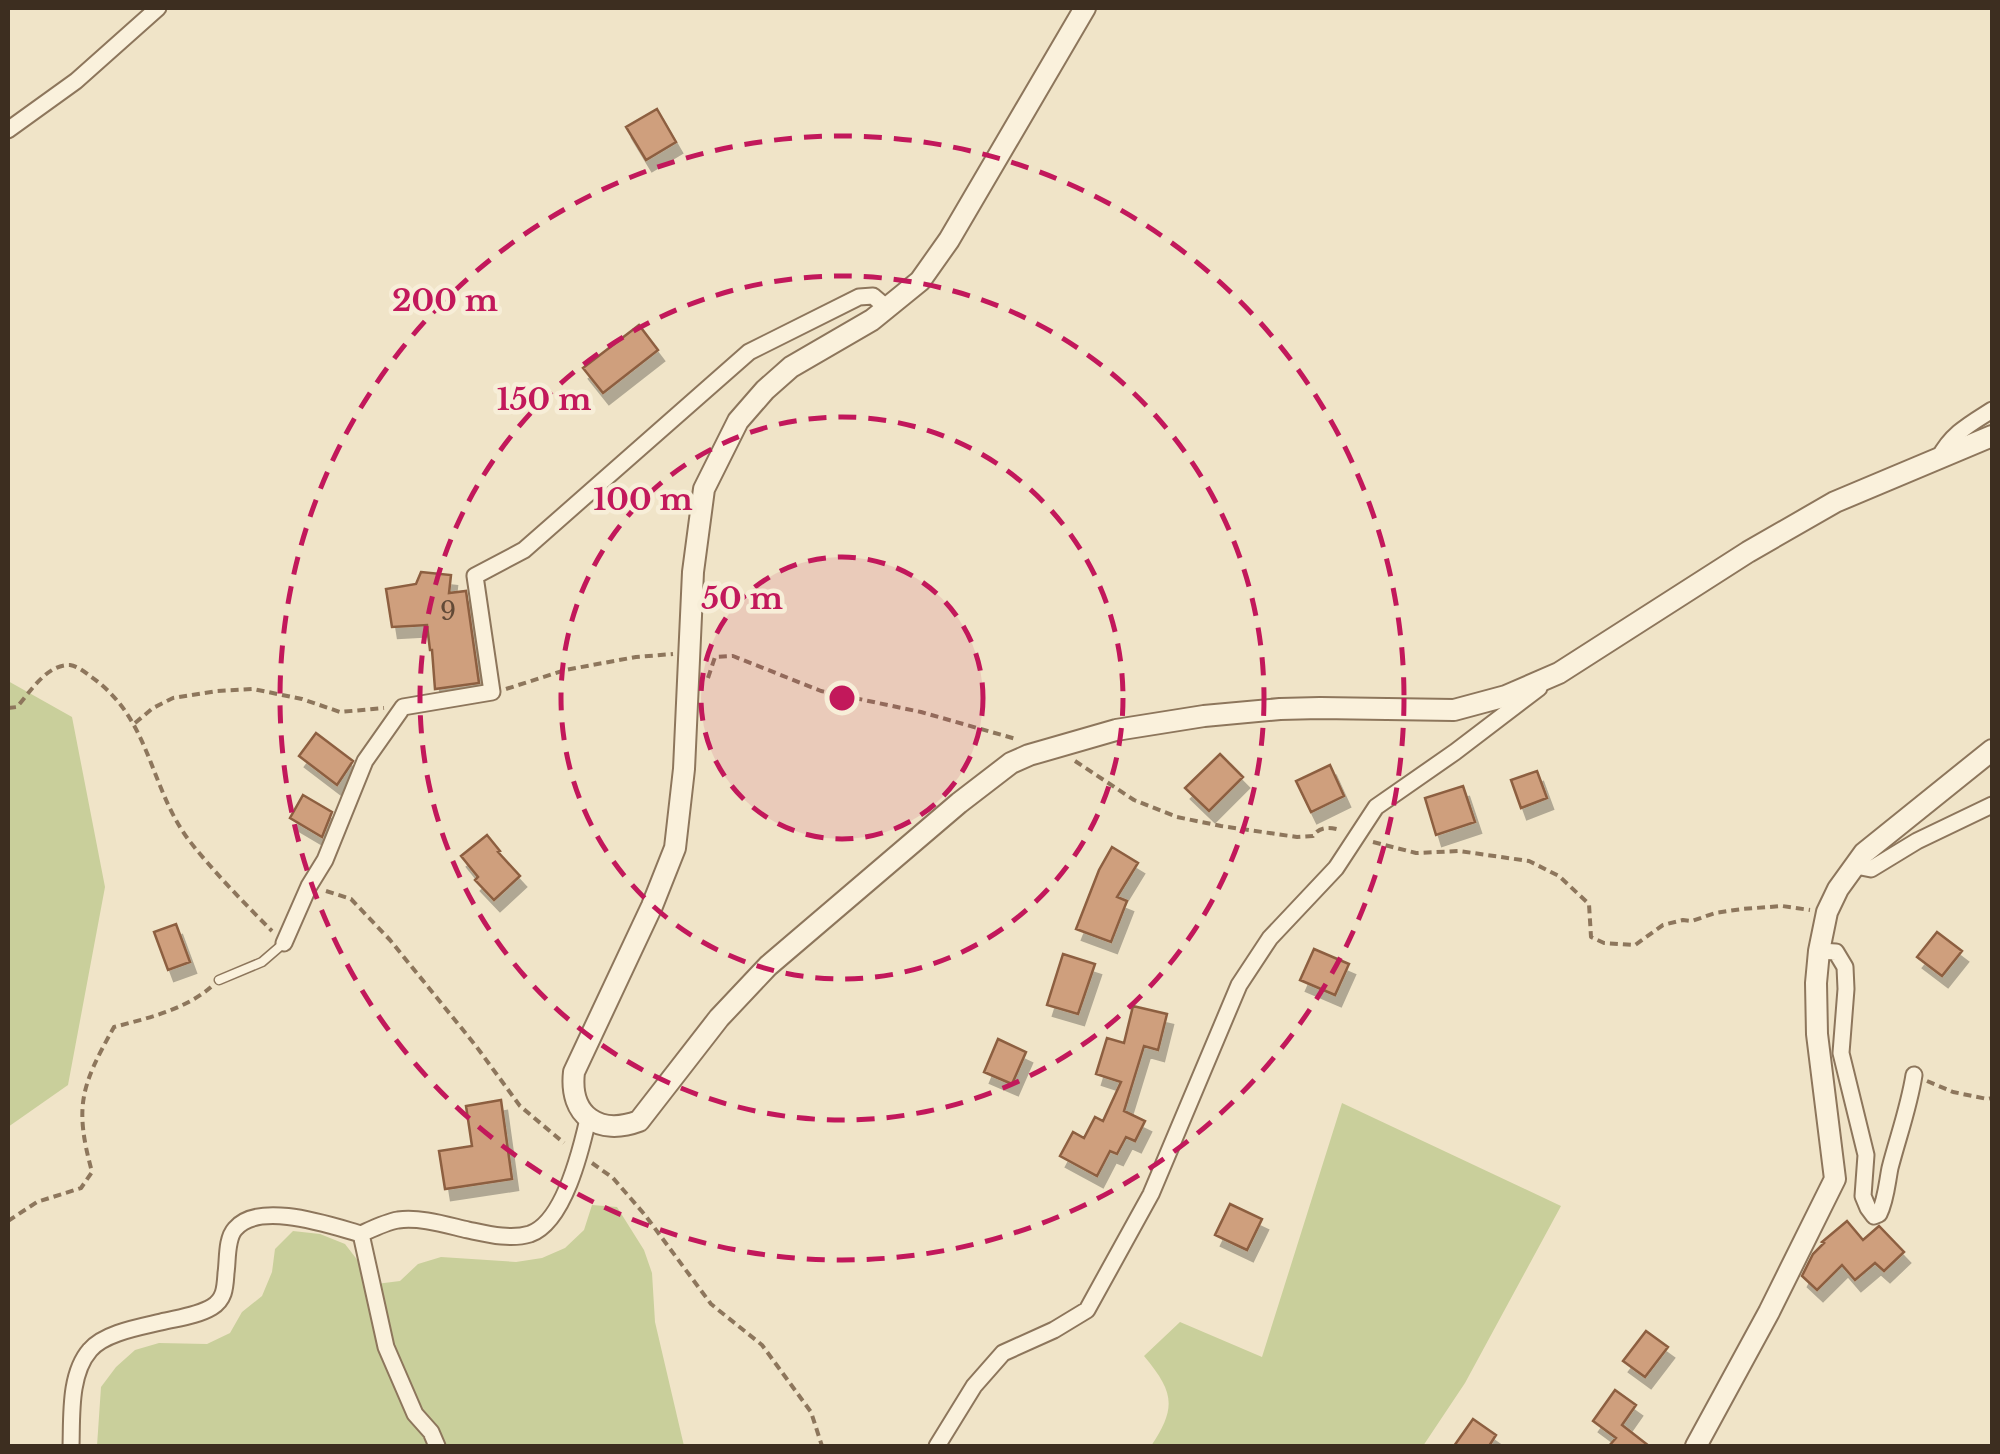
<svg xmlns="http://www.w3.org/2000/svg" width="2000" height="1454" viewBox="0 0 2000 1454" font-family="'Libre Baskerville',serif">
<defs>
<filter id="shadow"><feDropShadow dx="6" dy="11" stdDeviation="0" flood-color="#0004"/></filter>
</defs>
<rect width="100%" height="100%" fill="#f0e4c8"/>
<!-- green -->
<path fill="#c9cf9b" d="M8,681L72,717L105,887L68,1085L8,1127Z
M1342,1103L1561,1206L1465,1383L1423,1446H1151C1177,1407 1174,1392 1144,1356L1180,1322L1262,1357Z
M592,1205L617,1207L644,1250L652,1273L655,1322L684,1446H97L101,1387L116,1367L135,1350L159,1343L207,1344L230,1333L242,1312L262,1296L272,1272L275,1249L293,1231L320,1234L345,1244L376,1284L400,1281L418,1264L441,1257L516,1262L542,1258L565,1248L584,1230Z"/>
<!-- building -->
<path fill="#cf9f7d" stroke="#8d5f41" stroke-width="2.5" filter="url(#shadow)" d="M657,109L676,142L646,160L626,127Z
M639,325L658,350L603,393L583,368Z
M421,572L451,575L449,593L466,591L479,683L435,689L432,650H430L427,625L392,627L386,589L416,584Z
M316,733L353,761L337,785L299,756Z
M1220,754L1243,777L1209,811L1185,788Z
M1330,765L1344,796L1311,812L1296,781Z
M1537,771L1547,798L1521,808L1511,780Z
M1463,786L1475,822L1436,835L1425,798Z
M303,795L332,812L322,837L290,818Z
M487,835L500,851L498,852L520,876L494,900L475,880L478,877L461,856Z
M1112,847L1138,863L1117,897L1127,901L1111,942L1076,929L1099,870Z
M176,924L190,962L168,970L154,932Z
M1937,932L1962,951L1942,976L1917,957Z
M1314,949L1349,964L1335,995L1300,980Z
M1063,954L1095,964L1078,1014L1047,1005Z
M1133,1006L1167,1014L1158,1050L1144,1046L1124,1111L1145,1121L1135,1141L1126,1137L1117,1154L1110,1151L1097,1176L1060,1156L1073,1132L1084,1138L1095,1117L1103,1121L1121,1082L1096,1074L1107,1038L1124,1043Z
M998,1039L1026,1052L1012,1084L984,1072Z
M501,1100L512,1179L445,1189L439,1151L472,1146L466,1106Z
M1230,1204L1262,1219L1247,1250L1215,1235Z
M1847,1221L1863,1240L1879,1226L1904,1252L1884,1271L1875,1263L1855,1280L1842,1265L1817,1290L1802,1276L1813,1254L1824,1243L1822,1242Z
M1646,1331L1668,1347L1645,1377L1623,1361Z
M1615,1390L1636,1405L1622,1425L1649,1446H1609L1616,1438L1593,1421Z
M1473,1419L1496,1435L1489,1446H1454Z"/>
<g fill="none" stroke-linecap="round" stroke-linejoin="round">
<!-- service casing -->
<g stroke="#8d765c" stroke-width="11">
<path id="service" d="M219,980L262,962L284,943"/>
</g>
<!-- minor casing -->
<g stroke="#8d765c" stroke-width="19">
<path id="minor" d="M8,130L76,81L158,8
M1939,458C1951,434 1970,424 1992,410
M1856,866L1871,869L1917,841L1992,805
M284,943L309,886L325,860L365,761L403,707L492,692L475,576L524,550L749,352L859,297L873,296L887,308
M1819,951L1836,952L1845,967L1846,989L1841,1053L1866,1155L1863,1196L1868,1208L1874,1216L1879,1214C1886,1200 1887,1183 1890,1168C1898,1137 1909,1107 1914,1075
M71,1446C72,1416 69,1374 90,1350C104,1333 140,1327 161,1322C177,1318 197,1316 212,1307C225,1299 225,1287 226,1273C228,1260 226,1239 235,1229C259,1200 332,1226 361,1234
M437,1446L431,1432L415,1414L386,1347L361,1234C372,1229 386,1222 398,1220C421,1217 446,1225 468,1230C487,1234 510,1240 530,1234C564,1222 581,1150 588,1119
M937,1446L974,1386L1003,1353L1054,1330L1087,1310L1151,1194L1239,985L1270,938L1336,868L1376,807L1455,752L1539,688"/>
</g>
<!-- tertiary casing -->
<g stroke="#8d765c" stroke-width="24">
<path id="tertiary" d="M1085,8L949,240L920,281L872,320L791,367L765,390L738,421L704,489L693,572L684,769L675,848L652,906L574,1072C569,1116 599,1136 639,1121L719,1018L768,966L959,803L1011,763L1029,755L1116,730L1204,716L1280,709L1320,708L1454,710L1506,696L1559,673L1748,552L1835,502L1992,436
M1696,1446L1769,1312L1835,1179L1817,1034L1816,983L1819,951L1827,912L1838,889L1864,853L1992,750"/>
</g>
<!-- path -->
<path stroke="#8d765c" stroke-width="4" stroke-dasharray="8 5" stroke-linecap="butt" d="M708,678L715,657L733,656L821,691L921,712L1016,739
M506,689L565,670L636,657L673,654
M8,708L17,707C30,692 47,664 70,665C77,666 85,672 90,676C151,718 148,784 188,839C211,869 245,904 272,931
M135,723L153,708L173,698L217,691L253,689L302,699L340,712L384,708
M1075,761L1134,800L1177,817L1221,826L1297,837L1313,836C1320,826 1330,827 1340,830
M1373,842L1416,853L1459,851L1529,861L1559,876L1589,904L1591,937L1604,943L1635,945L1663,925L1683,920L1692,921L1715,913L1742,909L1782,906L1810,910
M326,891L351,899L390,940L476,1046L520,1106L564,1143
M1927,1081L1953,1092L1987,1099L1992,1098
M592,1163L613,1178L645,1215L711,1304L762,1345L811,1412L822,1446
M8,1221L37,1202L81,1188L92,1172C74,1106 81,1086 114,1027C148,1018 184,1010 211,987"/>
<!-- service -->
<use href="#service" stroke="#faf1dc" stroke-width="8"/>
<!-- minor -->
<use href="#minor" stroke="#faf1dc" stroke-width="15"/>
<!-- tertiary -->
<use href="#tertiary" stroke="#faf1dc" stroke-width="20"/>
</g>
<!-- distance rings -->
<circle cx="842" cy="698" r="141" fill="#c2185b" fill-opacity=".12"/>
<g fill="none" stroke="#c2185b" stroke-width="5" stroke-dasharray="18 12">
<circle cx="842" cy="698" r="141"/>
<circle cx="842" cy="698" r="281"/>
<circle cx="842" cy="698" r="422"/>
<circle cx="842" cy="698" r="562"/>
</g>
<g text-anchor="middle" stroke-width="9" stroke-linejoin="round" paint-order="stroke">
<!-- number labels -->
<g font-size="25" fill="#624a37">
<text x="448" y="620">9</text>
</g>
</g>
<circle cx="842" cy="698" r="15" fill="#c2185b" stroke="#f7eed8" stroke-width="5"/>
<g font-size="30" text-anchor="middle" font-weight="bold" fill="#c2185b" stroke="#f7eed8" stroke-width="9" stroke-linejoin="round" paint-order="stroke">
<text x="445" y="311">200 m</text>
<text x="544" y="410">150 m</text>
<text x="643" y="510">100 m</text>
<text x="742" y="609">50 m</text>
</g>
<!-- border -->
<rect width="2000" height="1454" fill="none" stroke="#3d2e20" stroke-width="20"/>
</svg>
